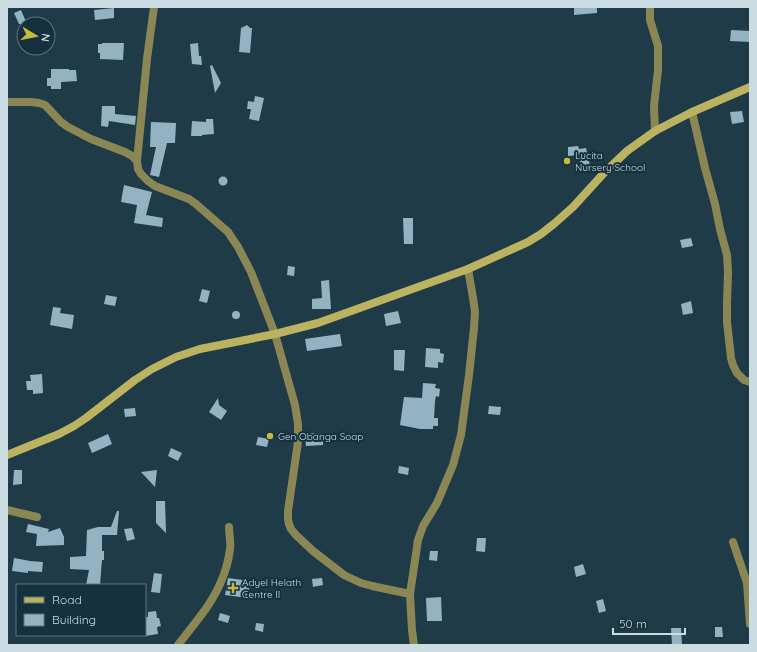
<svg xmlns="http://www.w3.org/2000/svg" width="757" height="652" viewBox="0 0 757 652" font-family="Quicksand,sans-serif">
<rect width="100%" height="100%" fill="#203b48"/>
<!-- building -->
<path fill="#94b3c2" d="M574,7H597V13L574,15Z
M114,8V18L95,20L94,10Z
M21,10L27,24H19L14,13Z
M247,25L250,28H252L250,53L239,52L241,28Z
M731,30L750,31V42L730,41Z
M102,43H124L123,60L100,59V53H98V44H102Z
M198,43L199,56H201L202,65L192,64L190,44Z
M212,65L221,83L215,93L210,66Z
M51,69H69V70H76L77,81L61,82V89H51V86H47V78H51Z
M255,96L264,98L259,121L249,119L251,109H247L248,101L254,102Z
M102,106H115V114L136,116L135,125L109,121L108,127L101,126Z
M742,111L744,122L732,124L730,112Z
M206,119H213L214,134L202,135V136H191L192,121L206,122Z
M151,122L176,123L175,143H167L159,177L150,175L156,147H150Z
M578,146L579,149L586,148L590,166L581,167L579,155L568,156V147Z
M218.5 181a4.5 4.5 0 1 1 9 0a4.5 4.5 0 1 1-9 0Z
M124,185L152,192L146,215L163,218L162,227L134,223L137,205L121,202Z
M403,218H413V244H404Z
M691,238L693,246L682,248L680,240Z
M288,266L295,267L294,276L287,275Z
M329,280L331,309H312V299L322,298L321,281Z
M202,289L210,291L207,303L199,301Z
M106,295L117,297L115,306L104,304Z
M691,301L693,313L683,315L681,304Z
M53,307L61,308L60,313L74,315L72,329L50,325Z
M232 315a4 4 0 1 1 8 0a4 4 0 1 1-8 0Z
M398,311L401,323L386,326L384,314Z
M340,334L342,346L307,351L305,339Z
M426,348L440,349V353L444,354L443,363L438,362V368L425,367Z
M394,350H405L404,371L394,370Z
M42,374L43,393L33,394V390H27L26,381H31L30,375Z
M423,383L436,384L435,388L440,389L439,397L436,396L435,401L434,418H438V426H433V429H420L400,425L404,397L422,398Z
M218,398L219,405L227,411L221,420L209,412Z
M489,406L501,407L500,415L488,414Z
M135,408L136,416L125,417L124,409Z
M305,433H323V445L306,446Z
M108,434L112,444L92,453L88,443Z
M258,437L269,439L267,447L256,445Z
M171,448L182,453L178,461L168,456Z
M399,466L409,468L408,475L398,473Z
M14,470H22V484L13,485Z
M157,470L155,487L141,472Z
M156,501H165L166,533L156,523Z
M117,511H119L117,535H102V551H104V560H102L100,585H86L89,570L70,569V557L86,556L87,530L98,527H111Z
M28,524L49,529L48,532L60,528L64,537V545L36,546L37,534L26,532Z
M132,528L135,539L127,541L124,529Z
M477,538H486L485,552L476,551Z
M430,551H438L437,561L429,560Z
M14,558L30,561L43,562L42,572L28,571V573L12,571Z
M583,564L586,574L576,577L574,567Z
M154,573L162,574L160,593L151,592Z
M228,578L250,581L248,598L225,595Z
M322,578L323,585L313,587L312,579Z
M441,597L442,621H427L426,598Z
M603,599L606,611L599,613L596,601Z
M156,611L157,618H159L161,626L157,627L158,634L145,636V617H148V612Z
M220,613L230,616L228,623L218,620Z
M256,623L264,624L263,632L255,630Z
M715,627H722L723,637H715Z
M671,628H681L682,645H672Z"/>
<g fill="none" stroke-linecap="round" stroke-linejoin="round">
<!-- street -->
<path stroke="#8b8754" stroke-width="8" d="M650,7V20L658,46V70L654,106L655,131
M7,102H31L39,103L45,105L61,122L68,127L91,139L125,152L132,156L137,161L138,169L141,174L148,181L155,186L189,199L196,204L228,232L238,247L251,272L275,334L295,405L298,424V442L288,511V519L289,524L291,529L296,535L313,551L344,575L361,583L372,586L410,594
M692,112L705,168L715,204L720,229L727,255L728,272L727,303V322L731,358L733,365L737,373L744,380L750,382
M137,161L147,59L154,7
M7,510L37,517
M733,542L747,583L750,624
M178,645C185,636 192,627 199,618C214,599 227,574 230,549C231,542 229,534 229,527
M414,645L412,630L410,594L418,540L423,526L437,503L453,465L461,435L469,375L474,328L475,312L473,298L468,269"/>
<!-- secondary -->
<path stroke="#bbb360" stroke-width="8" d="M7,455L59,434L74,426L86,418L135,380L152,369L176,357L200,349L275,334L318,323L468,269L528,242L541,234L555,223L573,207L604,173L627,151L655,131L692,112L750,87"/>
</g>
<!-- markers -->
<g fill="#c7bb3b" stroke="#15313d" stroke-width="1.5">
<circle cx="567" cy="161" r="4"/>
<circle cx="270" cy="436" r="4"/>
<path d="M231 582h4v4h4v4h-4v4h-4v-4h-4v-4h4z"/>
</g>
<g text-anchor="middle" stroke-width="4" stroke-linejoin="round" paint-order="stroke">
<!-- poi labels -->
<g font-size="10" fill="#cbdbe2" stroke="#15313d" text-anchor="start">
<text x="575" y="159">Lucita<tspan x="575" dy="12">Nursery School</tspan></text>
<text x="278" y="440">Gen Obanga Soap</text>
<text x="242" y="586">Adyel Helath<tspan x="242" dy="12">Centre II</tspan></text>
</g>
</g>
<!-- border -->
<rect width="757" height="652" fill="none" stroke="#cbdbe2" stroke-width="16"/>
<!-- legend -->
<rect x="16" y="584" width="130" height="52" fill="#15313d" stroke="#5e757f"/>
<rect x="24" y="597" width="20" height="6" fill="#bbb360" stroke="#5e757f"/>
<text x="52" y="604" font-size="12" fill="#cbdbe2">Road</text>
<rect x="24" y="614" width="20" height="12" fill="#94b3c2" stroke="#5e757f"/>
<text x="52" y="624" font-size="12" fill="#cbdbe2">Building</text>
<!-- north arrow -->
<g transform="translate(36 36) rotate(100)"><circle r="19" fill="#15313d" stroke="#5e757f"/>
<path d="M0-3L7 15L0 10L-7 15Z" fill="#c7bb3b"/>
<text y="-6" font-size="11" font-weight="bold" text-anchor="middle" fill="#cbdbe2">N</text>
</g>
<!-- scale -->
<path d="M613 628v6h72v-6" fill="none" stroke="#cbdbe2" stroke-width="2"/>
<text x="619" y="628" font-size="12" fill="#cbdbe2" stroke="#15313d" stroke-width="3" paint-order="stroke">50 m</text>
</svg>
